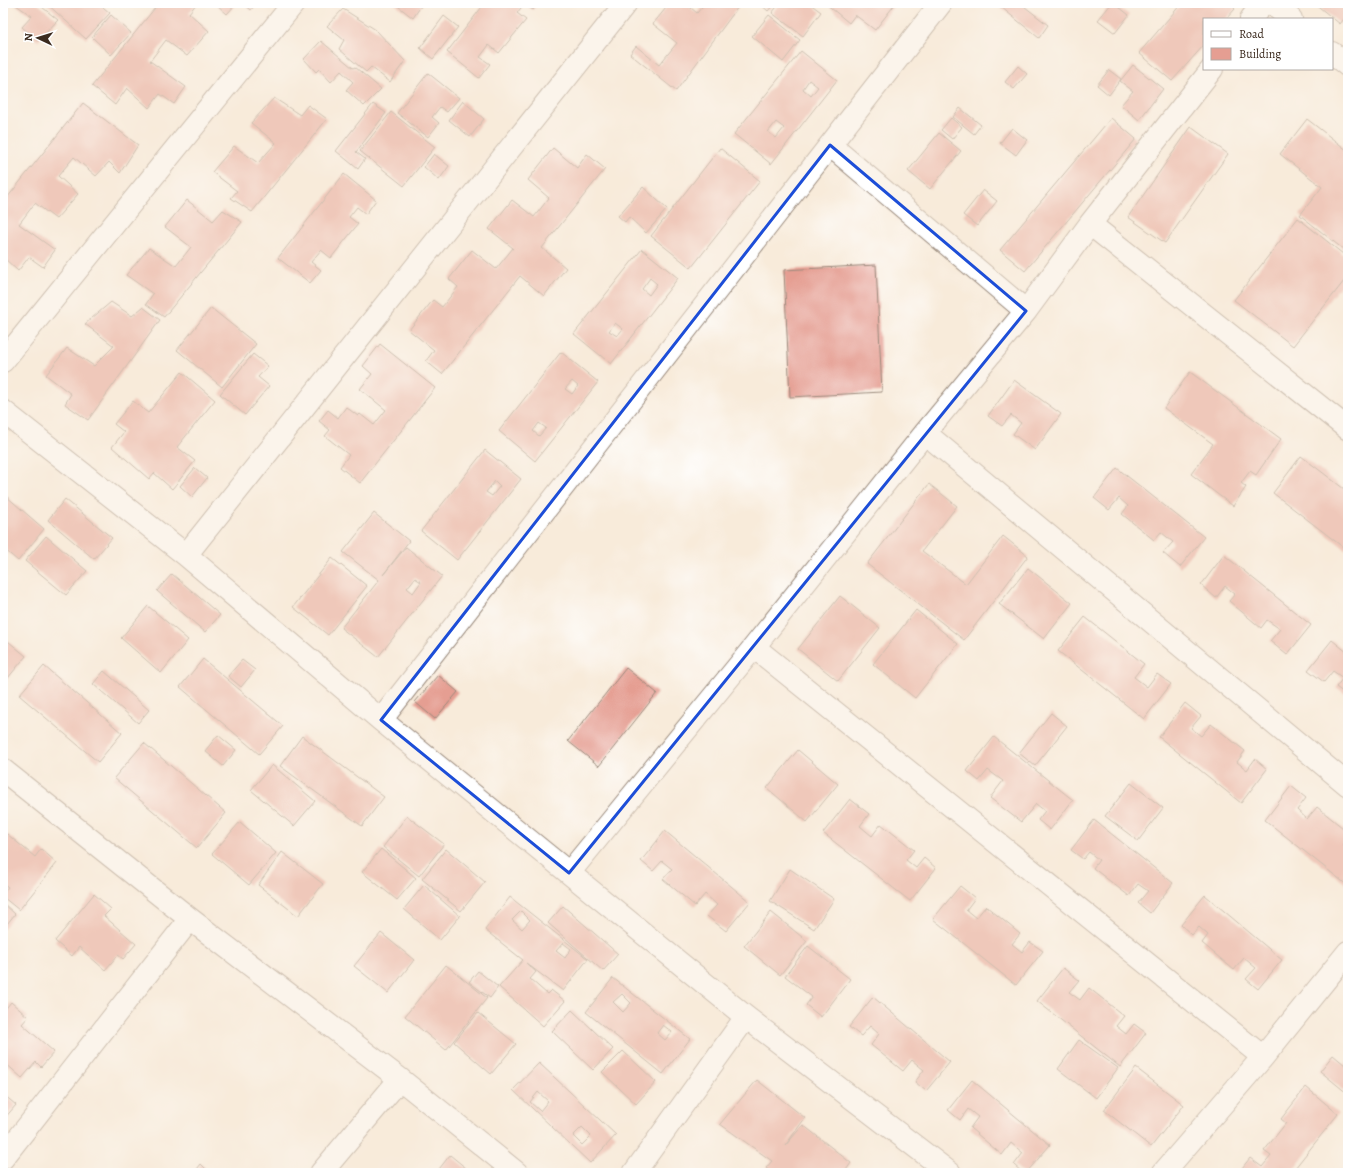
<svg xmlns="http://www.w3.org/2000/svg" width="1351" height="1176" viewBox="0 0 1351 1176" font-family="Alegreya,serif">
<rect width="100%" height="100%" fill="#fff"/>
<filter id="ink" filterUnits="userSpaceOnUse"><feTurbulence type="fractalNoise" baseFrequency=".025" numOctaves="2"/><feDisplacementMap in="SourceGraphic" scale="8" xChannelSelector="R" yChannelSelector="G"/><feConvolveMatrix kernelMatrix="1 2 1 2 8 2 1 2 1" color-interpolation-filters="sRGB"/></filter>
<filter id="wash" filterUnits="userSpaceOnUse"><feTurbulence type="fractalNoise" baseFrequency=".012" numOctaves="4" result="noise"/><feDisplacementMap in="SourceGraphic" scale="16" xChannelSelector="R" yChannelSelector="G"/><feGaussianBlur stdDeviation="0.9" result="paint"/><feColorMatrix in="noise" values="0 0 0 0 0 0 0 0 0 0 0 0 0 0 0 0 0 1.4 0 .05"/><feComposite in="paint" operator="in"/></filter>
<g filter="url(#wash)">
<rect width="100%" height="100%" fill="#f8ebda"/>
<g id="blocks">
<!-- building -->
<path fill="#e59e92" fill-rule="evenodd" d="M13,3H37L58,20L38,41L22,27L32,16Z
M46,3H79L84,7L88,3H98L110,13L86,39Z
M159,3H197L189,13L209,31L187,56L166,40L150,61L186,87L174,104L160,94L149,108L127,88L115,105L92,86Z
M215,3H237L227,14Z
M243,3H256L251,10Z
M394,3H423L413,18Z
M485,3H538L533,10L524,4L517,13L526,20L499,53L489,45L480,57L490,64L479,78L447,52Z
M670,3H685L697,13L705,3H741L676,91L630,54L636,46L659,65L677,43L653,24Z
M759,3H775L768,11Z
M780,3H809L821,12L803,36L772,13Z
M825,3H896L875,30L855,15L849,23Z
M996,3H1020L1048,25L1039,38Z
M1112,3H1114L1129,15L1115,33L1098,20Z
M1182,3H1229L1235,9L1226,19H1204V45L1172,81L1139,53Z
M1314,3H1348V14L1340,24Z
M343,9L376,30L405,61L390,82L371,67L366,72L339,49L344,40L327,26Z
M111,15L131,33L111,55L92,37Z
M769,15L800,40L783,62L752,36Z
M444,16L458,27L433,59L420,48Z
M321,41L353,68L355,67L381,89L364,106L346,90L353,82L341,71L331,82L319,69L316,72L304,59Z
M801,51L837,80L771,164L734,134ZM809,80L818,87L811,96L803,89ZM776,122L784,128L776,138L768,132Z
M1133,65L1163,89L1139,120L1121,105L1133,91L1120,81Z
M1018,66L1027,74L1014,89L1005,82Z
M1109,70L1121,79L1109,95L1097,85Z
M428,73L459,98L447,112L440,107L432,117L439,123L428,137L397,113Z
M274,98L300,115L308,105L327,119L252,212L231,198L237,191L212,172L234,146L258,163L276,143L251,123Z
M463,101L484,119L470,137L449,120Z
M83,103L138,145L120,173L109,162L96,176L74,157L58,176L78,194L56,219L35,203L19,224L55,250L43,267L29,257L18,271L3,257V203Z
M373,104L386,113L356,152L365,159L358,169L336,151Z
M960,108L981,125L974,134L953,117Z
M391,112L435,147L404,186L360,151Z
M951,118L962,127L952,139L941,130Z
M1111,118L1136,139L1025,271L1000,250Z
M1307,119L1348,151V253L1300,215L1322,187L1280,154Z
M1191,127L1228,154L1165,243L1128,217Z
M1012,128L1027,140L1016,155L1000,143Z
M939,133L961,151L930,189L908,171Z
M553,148L577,168L587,154L605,169L542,248L566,268L544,296L520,276L442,374L426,361L434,350L409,330L433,300L442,307L458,287L449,279L472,250L496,269L513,248L489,229L512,200L534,217L549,198L528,180Z
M720,148L760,181L691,268L651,236Z
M434,154L449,166L439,180L424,167Z
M344,174L376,200L366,214L357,207L349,217L358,224L331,258L321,250L311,262L321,270L310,283L278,258Z
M643,187L667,209L646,233L629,217L625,222L618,216Z
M983,190L997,201L977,226L963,215Z
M187,200L213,221L223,210L242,222L164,317L146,304L153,294L126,275L149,248L176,266L191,247L165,227Z
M1298,218L1348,258V276L1293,346L1234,300Z
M642,249L678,278L611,364L574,334ZM650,278L657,284L649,295L642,289ZM615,323L623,329L617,336L609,331Z
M876,265L882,392L790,397L784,270Z
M111,302L132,316L143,307L160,320L88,420L65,404L71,394L46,375L67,348L94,366L114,346L85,324Z
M211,308L256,344L222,387L177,350Z
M380,344L435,388L360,483L340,467L349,455L325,436L330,430L319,421L328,410L338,418L346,407L358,416L360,414L374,425L386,410L360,389L372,374L363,366Z
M561,352L598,382L535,461L499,431ZM572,381L578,386L572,394L565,389ZM539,423L546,428L539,436L533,431Z
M253,354L268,366L258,377L269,386L245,415L220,394Z
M182,372L215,400L177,447L195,461L172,489L154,473L149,479L112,447L124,432L114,424L133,401L148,413Z
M1190,372L1281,439L1256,475L1250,471L1241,483L1246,487L1233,506L1191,474L1213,444L1164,408Z
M1014,380L1061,414L1035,450L1013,434L1021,423L1011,415L1002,426L988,416Z
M485,450L521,479L457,560L421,531ZM495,481L500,486L492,496L486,492Z
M1301,456L1348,492V551L1273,493Z
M195,468L207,478L192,497L180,486Z
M1117,468L1204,537L1180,567L1163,553L1173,542L1161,532L1154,540L1122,514L1128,506L1119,498L1109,510L1094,498Z
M929,484L957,506L922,551L966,584L1003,536L1028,556L964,640L867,564Z
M6,496L44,529L18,561L3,548V500Z
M65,499L112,538L94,559L48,520Z
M374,513L409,541L383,575L406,547L442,576L378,657L341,628L379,580L343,552ZM415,578L421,582L413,593L407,588Z
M46,536L87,571L66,595L25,561Z
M1224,555L1311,625L1287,655L1270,641L1280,629L1267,620L1261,628L1229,601L1235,594L1225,586L1216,598L1201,585Z
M332,558L367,586L328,635L293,607Z
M1028,568L1072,603L1044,639L999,604Z
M172,574L220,615L205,632L157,591Z
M840,596L880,628L838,681L798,649Z
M148,606L188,640L161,673L121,638Z
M916,610L958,644L915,698L873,664Z
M1085,617L1144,664L1134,677L1147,687L1157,674L1171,684L1144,719L1058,651Z
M3,637L26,656L3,684Z
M1332,640L1348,653V696L1336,687L1343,678L1333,671L1324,682L1308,670Z
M203,659L283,726L259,754L180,687Z
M242,660L255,670L241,687L228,676Z
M44,666L122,733L98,762L19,695Z
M626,668L657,693L599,766L568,741Z
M104,671L149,710L138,723L93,684Z
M438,675L458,692L435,719L415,702Z
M1185,703L1201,716L1191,728L1201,736L1211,724L1245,751L1237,762L1247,770L1255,759L1267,769L1241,803L1159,737Z
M1051,713L1067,726L1035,766L1019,753Z
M218,735L236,750L223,766L205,751Z
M302,736L384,797L362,826L280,766Z
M994,737L1073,800L1050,830L1038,820L1045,811L1036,804L1021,822L990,798L1003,781L988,770L979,781L967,771Z
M144,743L226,813L197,848L114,778Z
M798,750L838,784L807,822L767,788Z
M272,765L315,801L294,826L251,790Z
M1131,783L1163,808L1138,841L1105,816Z
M1291,786L1306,798L1297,810L1307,819L1317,807L1348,832V839L1343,845L1348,848L1347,885L1265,820Z
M850,799L869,814L860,826L872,836L881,824L914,850L906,860L916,868L924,858L936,868L910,901L823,833Z
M407,816L444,844L419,876L383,847Z
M1094,820L1173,883L1150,913L1138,903L1148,891L1138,884L1129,896L1093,868L1099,860L1089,852L1083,859L1071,850Z
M240,822L276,853L249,885L212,854Z
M665,831L750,902L726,931L707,916L717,905L705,894L695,906L663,879L672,869L662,861L653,871L641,861Z
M7,834L35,857L41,849L57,863L19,910L3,897V894L8,887L3,883V839Z
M381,849L416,878L397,900L362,872Z
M446,849L485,882L461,911L422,879Z
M282,852L323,884L298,916L258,885Z
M790,869L834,899L814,929L770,901Z
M424,885L460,916L440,940L404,909Z
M960,886L975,898L966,910L976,918L986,906L1020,934L1012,944L1022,952L1030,942L1043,951L1016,985L933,919Z
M94,894L111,909L104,916L136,944L123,959L118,955L105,970L79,947L72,956L55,941Z
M1205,895L1282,960L1258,989L1246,979L1256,968L1244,958L1234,970L1202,943L1208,935L1199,927L1192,935L1181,925Z
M510,897L588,959L563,991L526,963L536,972L530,979L547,994L551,990L565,1001L543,1026L499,987L523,960L485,930ZM521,911L530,920L522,929L512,920ZM563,943L571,949L565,958L556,951Z
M3,903L15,914L3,929Z
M563,906L618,954L603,971L548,923Z
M771,912L807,941L780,975L744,946Z
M381,933L414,960L388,993L354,966Z
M808,946L850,979L821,1017L806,1005L812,997L785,976Z
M446,965L487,998L446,1050L405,1016Z
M1063,968L1079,980L1069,992L1080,1000L1089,988L1124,1016L1116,1026L1126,1034L1134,1024L1146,1033L1120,1067L1037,1001Z
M478,971L498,987L490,998L469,982Z
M613,978L690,1039L663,1074L586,1012ZM622,994L631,1003L623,1012L613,1002ZM663,1025L672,1032L665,1040L657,1033Z
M873,997L950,1062L926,1091L915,1082L924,1070L912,1060L903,1071L871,1045L879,1034L870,1026L861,1036L849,1027Z
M11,1002L28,1017L22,1024L54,1052L41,1067L36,1062L22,1078L3,1061V1012Z
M572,1010L613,1049L593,1070L552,1031Z
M478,1013L516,1044L491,1074L454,1042Z
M1079,1040L1118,1068L1096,1098L1058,1069Z
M623,1051L656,1082L636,1104L602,1072Z
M1333,1055L1345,1065L1348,1061V1094L1320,1071Z
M539,1063L616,1135L590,1163L513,1090ZM538,1092L548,1101L540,1111L530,1102ZM582,1127L591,1136L582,1145L573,1136Z
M1136,1068L1184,1105L1151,1147L1104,1110Z
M757,1080L805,1118L785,1146L803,1125L851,1163L844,1173H772L766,1168L772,1161L720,1124Z
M972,1080L1050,1145L1026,1173H1023L1014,1165L1023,1153L1011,1143L1002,1155L970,1128L978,1117L968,1109L960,1120L948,1110Z
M1306,1087L1338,1114L1291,1173H1238L1250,1158L1262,1167L1271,1156L1264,1151L1286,1123L1281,1119Z
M3,1094L16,1105L3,1120Z
M450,1155L472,1173H436Z
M201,1164L210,1173H194Z"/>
</g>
</g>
<g filter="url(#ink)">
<use href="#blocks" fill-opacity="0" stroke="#9a8a7c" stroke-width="1"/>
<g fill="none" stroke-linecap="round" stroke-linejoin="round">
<!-- minor casing -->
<g stroke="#9a8a7c" stroke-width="24">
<path id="minor" d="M1271,3L1291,19
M1251,19L1263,3
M1332,53L1348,66
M830,145L1026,311
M1090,224L1348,429
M3,361L294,3
M3,411L186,555L381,720L746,1017
M925,433L1348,785
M186,555L626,3
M754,647L1263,1057
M381,720L941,3
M3,770L190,919L400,1079L517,1173
M569,873L754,647L925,433L1026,311L1090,224L1212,69
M3,1158L190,919
M321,1173L400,1079
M634,1173L746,1017L950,1173
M1163,1173L1263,1057L1348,952"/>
</g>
<!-- minor -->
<use href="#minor" stroke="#fff" stroke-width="22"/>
</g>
</g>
<!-- marked area -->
<path d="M0 0H1351V1176H0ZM830,145L1026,311L569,873L381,720Z" fill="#f8ebda" fill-opacity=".55" fill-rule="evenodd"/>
<path fill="none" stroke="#1d4ed8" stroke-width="3" stroke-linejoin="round" d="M830,145L1026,311L569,873L381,720Z"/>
<!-- margin -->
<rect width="1351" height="1176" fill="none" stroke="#fff" stroke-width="16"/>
<!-- legend -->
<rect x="1203" y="18" width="130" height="52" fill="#ffffff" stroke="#b1aaa5"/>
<rect x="1211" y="31" width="20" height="6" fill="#ffffff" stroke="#b1aaa5"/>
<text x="1239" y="38" font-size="12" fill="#3b2a1e">Road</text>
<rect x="1211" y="48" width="20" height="12" fill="#e59e92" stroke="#b1aaa5"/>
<text x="1239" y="58" font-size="12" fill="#3b2a1e">Building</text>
<!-- north arrow -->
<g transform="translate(38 38) rotate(274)" stroke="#ffffff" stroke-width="3" paint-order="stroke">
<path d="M0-3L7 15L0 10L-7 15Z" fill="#3b2a1e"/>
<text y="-6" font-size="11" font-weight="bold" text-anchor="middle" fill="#3b2a1e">N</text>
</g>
</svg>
